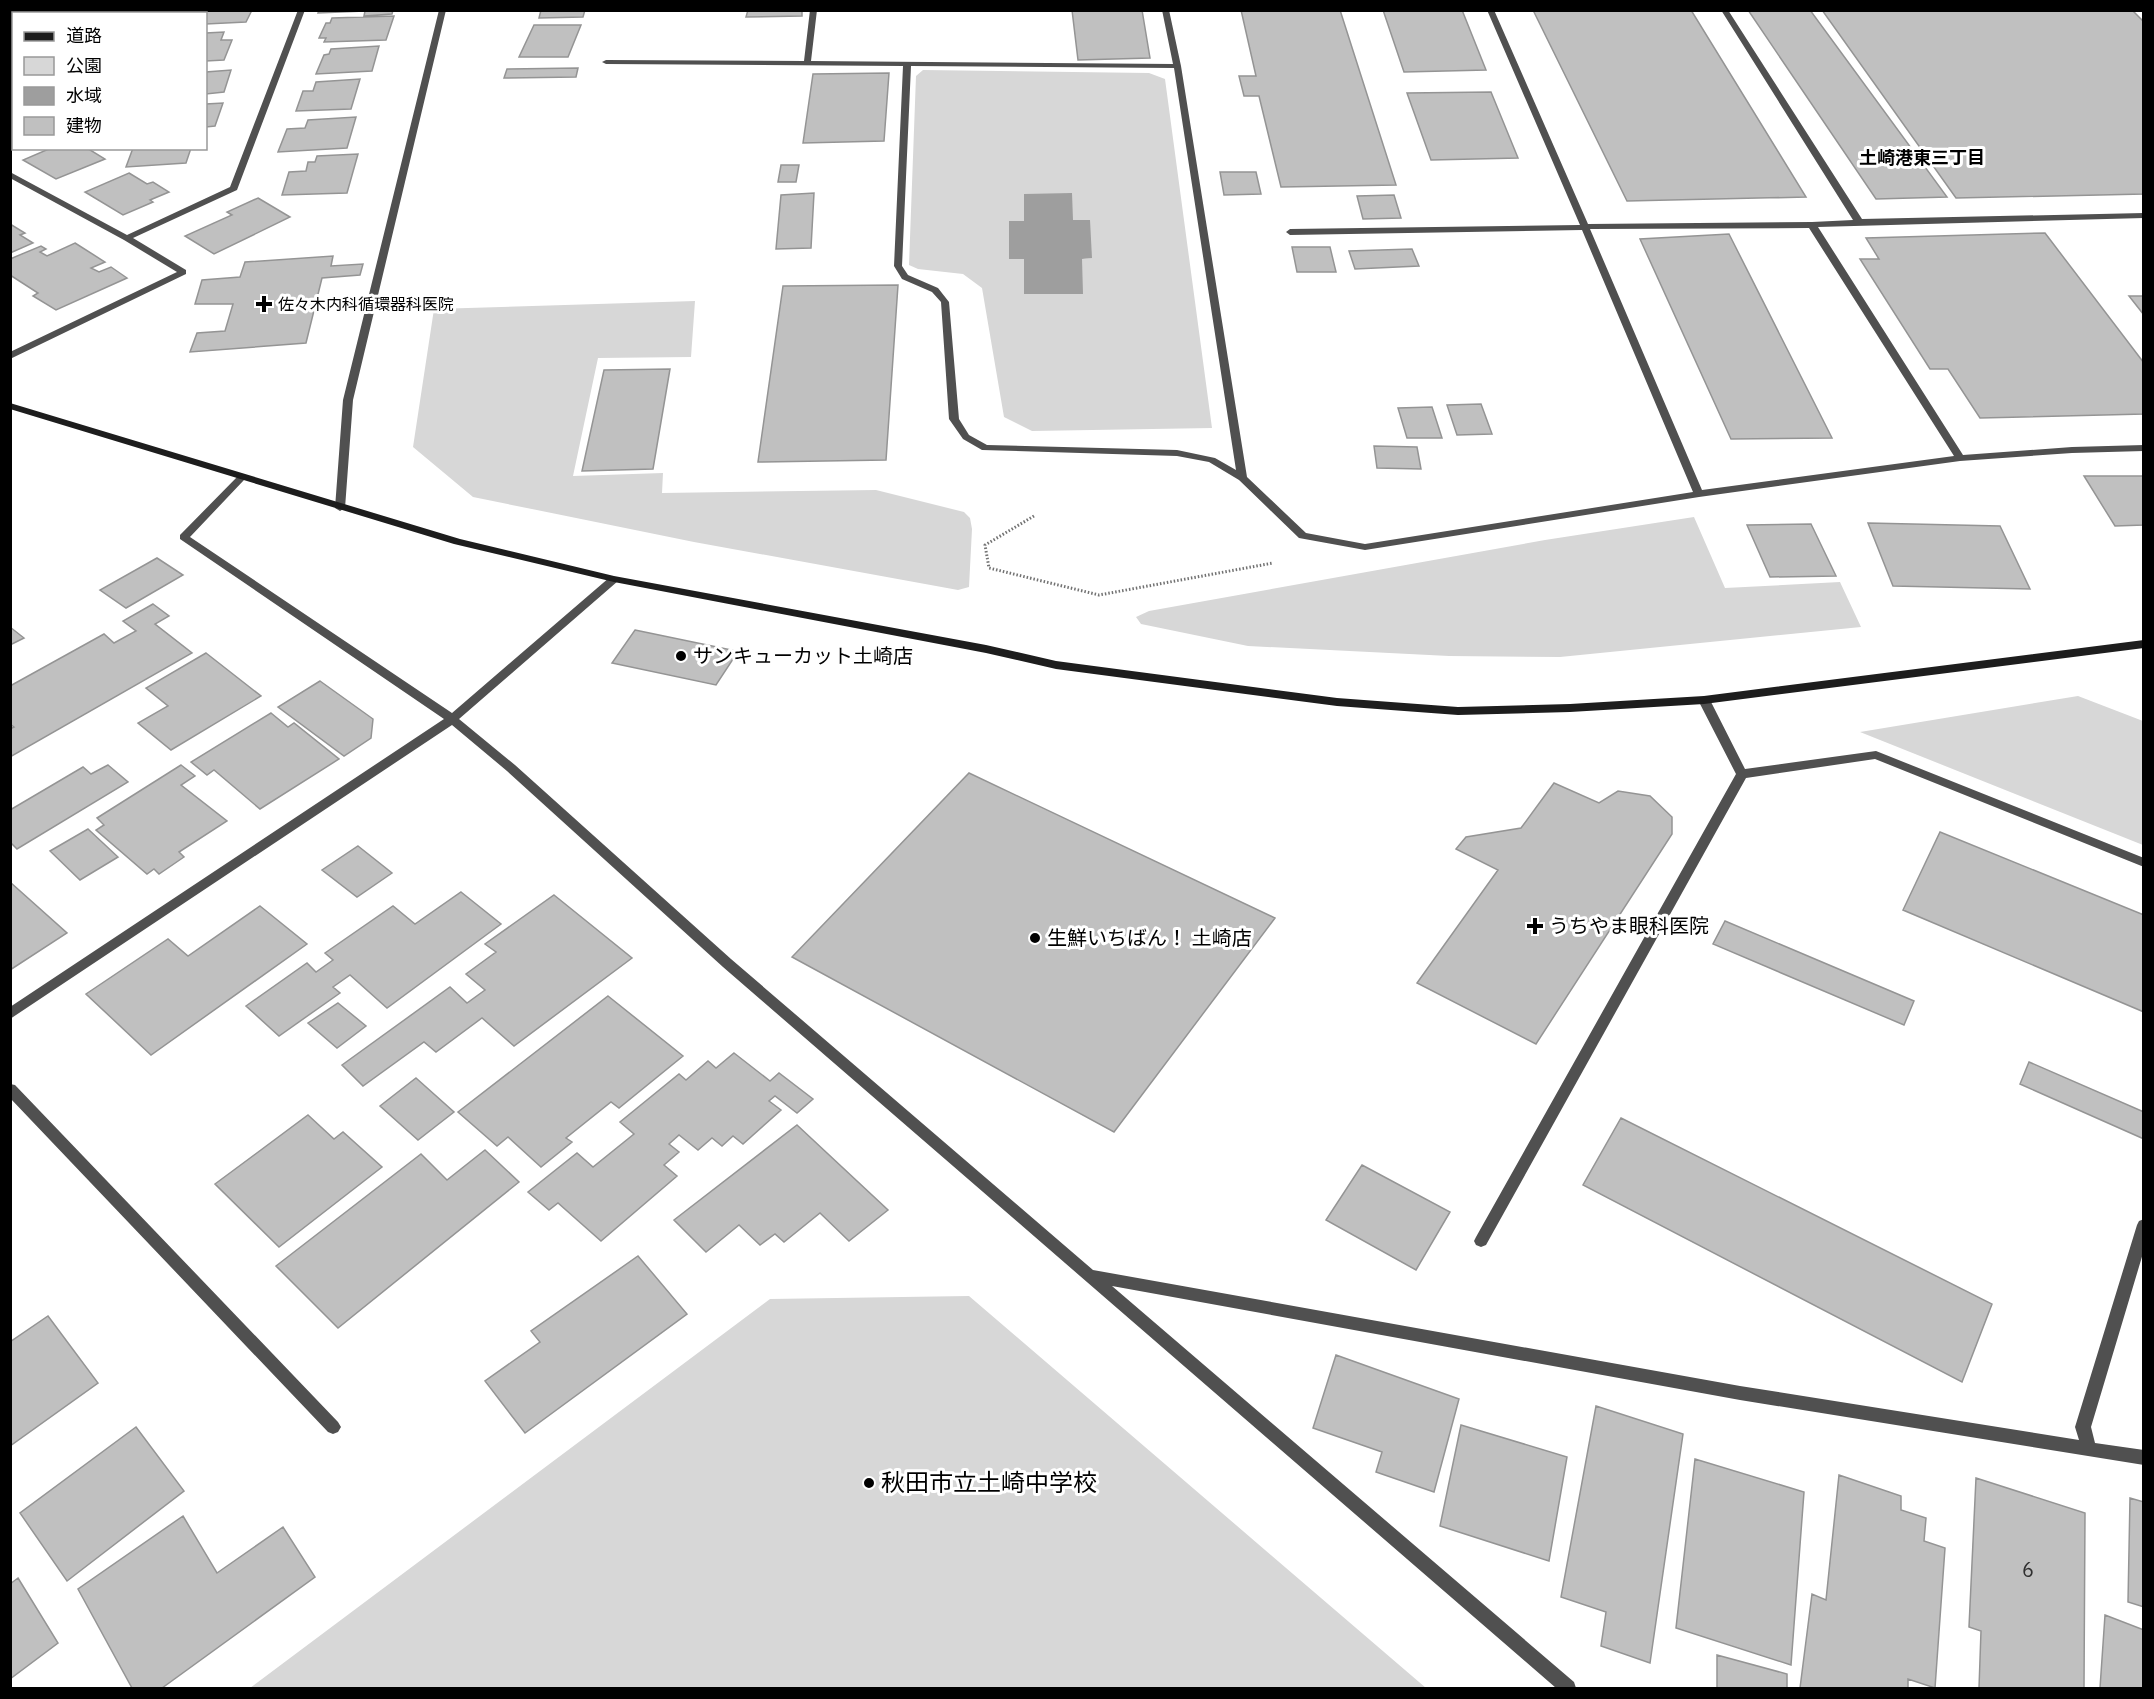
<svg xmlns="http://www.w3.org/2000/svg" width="2154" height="1699" viewBox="0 0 2154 1699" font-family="'IBM Plex Sans','Noto Sans JP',sans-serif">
<rect width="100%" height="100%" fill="#fff"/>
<!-- green -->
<path fill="#d7d7d7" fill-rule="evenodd" d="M923,70L1149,73L1165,79L1212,428L1032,431L1004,417L982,288L963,274L918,269L909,265L916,76ZM1089,220L1091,258L1082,259L1024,294V259L1009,258V222Z
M695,301L691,357L598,358L573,476L663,473L662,493L876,490L964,512L970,518L972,529L969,587L958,590L694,542L473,497L413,447L434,309Z
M1694,517L1725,588L1840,582L1861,627L1560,657L1449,656L1248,646L1141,624L1136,617L1149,611L1545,540Z
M2078,696L2143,721V845L1860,732Z
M969,1296L1426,1688H250L770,1299Z"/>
<!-- water -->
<path fill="#9e9e9e" d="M1072,193L1073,220H1090L1092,258L1082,259L1083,294H1024V259H1009V221H1024V194Z"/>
<!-- building -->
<path fill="#c0c0c0" stroke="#949494" stroke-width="1.5" d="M10,10H50L48,14H14V17H10Z
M138,10H191L189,14H137Z
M200,10H252L246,22L206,24V14H198Z
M319,10H393L392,14L364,16L365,11L318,13Z
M541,10H585L583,17L539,18Z
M748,10H802V16L746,17Z
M1072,10H1142L1150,58L1078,60Z
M1241,10H1340L1396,185L1281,187L1259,96H1244L1239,76H1256Z
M1383,10H1462L1486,70L1404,72Z
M1533,10H1691L1806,197L1627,201Z
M1748,10H1810L1947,197L1876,199Z
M1822,10H2132L2144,22V194L1956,198Z
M394,16L386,40L324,42L326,38H319L326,23H330L332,18Z
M534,25H581L568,57H519Z
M224,32L221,40H232L224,60L206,61V33Z
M379,46L372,71L316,74L324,55L329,54L331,49Z
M578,68L576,77L504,78L507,69Z
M231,70L224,92L206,94V72Z
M889,73L884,141L803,143L813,74Z
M360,79L351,109L296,111L303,91H313L316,82Z
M1491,92L1518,158L1431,160L1407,93Z
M223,103L215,126L206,127V104Z
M356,117L347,148L278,152L287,129L305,128L308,120Z
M51,148H87L105,159L56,179L23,160Z
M133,148H191L186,163L126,167Z
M358,154L347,193L282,195L289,172L306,171L308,162H315L317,156Z
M781,165H799L796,182H778Z
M1220,172H1256L1261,194L1224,195Z
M129,173L147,184L153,182L169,192L150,200L153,202L123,215L85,192Z
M814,193L811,248L776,249L781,195Z
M1394,195L1401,218L1363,219L1357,196Z
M258,198L290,217L214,254L185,236L232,215L227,212Z
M10,224L25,233L20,235L33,243L10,253Z
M2045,233L2144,363V414L1980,418L1948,369H1930L1860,259H1879L1866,238Z
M1729,234L1832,438L1731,439L1640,239Z
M75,243L105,262L91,268L99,272L111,267L127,278L56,310L33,296L38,293L10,275V259L41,246L46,249L40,252L47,256Z
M1292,247H1330L1336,272H1297Z
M1412,249L1419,266L1355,269L1349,251Z
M333,256L331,266L363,264L360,275L322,278L306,343L190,352L197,333L225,331L233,304H195L202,280L240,277L245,262Z
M898,285L886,460L758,462L783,286Z
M2129,296H2144V315Z
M670,369L653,469L582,471L604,370Z
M1481,404L1492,434L1457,435L1447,405Z
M1432,407L1442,438H1407L1398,408Z
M1374,446L1417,447L1421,469L1377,468Z
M2084,476H2144V525L2115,526Z
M1868,523L2000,526L2030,589L1893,586Z
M1811,524L1836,576L1770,577L1747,525Z
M157,558L183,575L126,608L100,590Z
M153,604L169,616L155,624L192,653L10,757V729L14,727L10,724V686L104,634L114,643L136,631L123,621Z
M10,627L24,638L10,645Z
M635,630L746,653L742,661L733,659L716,685L612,663Z
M206,653L261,696L171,750L138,723L168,706L146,688Z
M320,681L373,719L371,738L344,756L278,707Z
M271,713L288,727L294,723L339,759L260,809L214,770L207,775L191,762Z
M108,765L128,782L17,849L10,842V810L83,767L91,774Z
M181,765L195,776L181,785L227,821L179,852L184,857L159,874L154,869L147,874L96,830L104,825L97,818Z
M969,773L1275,918L1114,1132L792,957Z
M1554,783L1599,803L1618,791L1650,796L1672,817V834L1536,1044L1417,983L1498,870L1456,849L1466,837L1521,828Z
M88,829L118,857L80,880L50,851Z
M1940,832L2144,915V1012L1903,910Z
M358,846L392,873L357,897L322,870Z
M10,882L67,933L10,970Z
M461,892L501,924L387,1008L350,975L333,987L340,993L279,1036L246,1006L307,963L316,972L333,960L325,953L393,906L415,924Z
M554,895L632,958L514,1046L482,1018L436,1052L424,1042L363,1086L342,1065L450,987L467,1003L485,990L466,974L496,952L485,944Z
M260,906L307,944L151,1055L86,994L168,939L188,956Z
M1725,921L1914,1001L1904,1025L1713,944Z
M608,996L683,1056L619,1108L611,1102L566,1138L572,1142L541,1167L508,1137L497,1146L458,1112Z
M338,1003L366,1026L337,1048L308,1023Z
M734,1053L770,1081L779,1073L813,1099L797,1113L775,1096L769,1101L781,1110L743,1144L733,1136L722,1146L712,1138L698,1150L679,1135L669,1144L679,1152L664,1165L677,1176L601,1241L558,1203L549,1210L528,1192L577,1153L593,1167L634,1134L620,1122L679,1074L686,1080L708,1061L716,1068Z
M2029,1062L2144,1112V1139L2020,1084Z
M416,1078L454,1112L418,1140L380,1106Z
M308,1115L334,1139L343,1132L382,1167L279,1247L215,1184Z
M1621,1118L1992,1304L1962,1382L1583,1185Z
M797,1125L888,1210L849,1241L820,1213L784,1242L775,1234L760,1245L739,1225L706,1252L674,1220Z
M485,1150L519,1182L338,1328L276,1266L421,1154L447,1180Z
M1362,1165L1450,1212L1416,1270L1326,1220Z
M638,1256L687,1314L525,1433L485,1381L540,1342L531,1331Z
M48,1316L98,1383L10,1446V1342Z
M1336,1355L1459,1399L1434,1492L1376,1472L1382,1452L1313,1428Z
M1596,1406L1683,1434L1650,1663L1601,1646L1606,1612L1561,1597Z
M1461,1425L1567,1457L1549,1561L1440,1526Z
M136,1427L184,1491L67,1581L20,1513Z
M1695,1459L1804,1492L1791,1665L1676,1628Z
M1839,1475L1901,1496V1510L1926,1518L1924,1541L1945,1548L1935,1688L1908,1679V1688H1800L1812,1594L1826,1600Z
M1976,1478L2085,1513L2084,1688H1979L1981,1631L1969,1627Z
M2130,1498L2144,1502V1607L2128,1602Z
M183,1516L217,1573L283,1527L315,1577L162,1688H132L78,1589Z
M18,1578L58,1643L10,1679V1584Z
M2105,1615L2144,1630V1688H2100Z
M1717,1655L1787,1674V1688H1717Z"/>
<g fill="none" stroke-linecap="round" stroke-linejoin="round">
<!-- path -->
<path stroke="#727272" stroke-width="3" stroke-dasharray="1.5 2" stroke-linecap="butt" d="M1034,516L985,545L989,568L1099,595L1273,563"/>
<!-- lane -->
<path fill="#505050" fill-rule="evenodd" d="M810,10H817L811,61L1173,64L1162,10H1169L1181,66L1247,477L1306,533L1365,544L1693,492L1582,230L1290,235L1286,232L1290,229L1580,225L1487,10H1494L1588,224L1812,222L1853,220L1721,10H1728L1862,219L2144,213V218L1818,227L1963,455L2072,447L2144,445V451L2072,453L1960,461L1699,497L1365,550L1299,538L1239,480L1209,462L1177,456L982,450L963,439L949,419L941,302L932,292L902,279L894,266L903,66L606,64L602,62L606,60L804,61ZM911,66L1174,68L1236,470L1215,458L1177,450L987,445L969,435L959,419L949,302L938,288L908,275L902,266ZM1809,228L1954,456L1702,490L1590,229Z"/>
<!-- street -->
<path fill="#505050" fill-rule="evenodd" d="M88,10H95L94,14H87Z
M298,10H305L237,190L133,238L186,270V274L10,359V352L177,272L124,240L10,178V172L127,235L230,187Z
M439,10H446L353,400L345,508L340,511L335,508L343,400Z
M14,130V137L10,138V131Z
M241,475L246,478L244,480L190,537L452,713L610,577H618L619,579L618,581L459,719L515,765L731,959L1093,1270L1740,1386L2079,1440L2075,1427L2137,1225L2139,1221L2144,1219V1250L2091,1427L2095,1443L2144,1450V1465L1740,1400L1112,1286L1574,1682L1576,1688H1556L723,967L507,771L452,725L10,1019V1007L444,719L180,539V535L238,476Z
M1704,696L1710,700L1745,769L1876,751L2144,858V867L1875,759L1746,778L1486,1245L1481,1247L1476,1245L1474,1241L1476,1237L1736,774L1698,700Z
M10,1084L15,1085L338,1422L341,1427L338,1432L333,1434L328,1432L10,1098Z"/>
<!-- secondary -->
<path fill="#1d1d1d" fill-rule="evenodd" d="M10,403L460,539L614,576L986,645L1056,661L1337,698L1458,707L1570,704L1704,696L2144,640V648L1704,704L1570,712L1458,715L1337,706L1056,669L986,653L614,582L454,544L10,409Z"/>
</g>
<!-- markers -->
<g fill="#000" stroke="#fff" stroke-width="2">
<path d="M261 295h6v6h6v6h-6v6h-6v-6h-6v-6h6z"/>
<circle cx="681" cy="656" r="6"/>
<path d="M1532 917h6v6h6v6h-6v6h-6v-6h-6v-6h6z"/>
<circle cx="1035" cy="938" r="6"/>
<circle cx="869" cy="1483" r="6"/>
</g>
<g text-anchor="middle" stroke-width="6" stroke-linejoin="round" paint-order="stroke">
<!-- far-poi labels -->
<g font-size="16" fill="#000" stroke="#fff" text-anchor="start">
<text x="278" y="310">佐々木内科循環器科医院</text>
</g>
<!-- far-neighbourhood labels -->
<g font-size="18" font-weight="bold" fill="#000" stroke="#fff">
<text x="1922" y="164">土崎港東三丁目</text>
</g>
<!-- poi labels -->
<g font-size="20" fill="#000" stroke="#fff" text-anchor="start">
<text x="693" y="663">サンキューカット土崎店</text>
<text x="1549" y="933">うちやま眼科医院</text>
<text x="1047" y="945">生鮮いちばん！ 土崎店</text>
</g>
<!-- near-number labels -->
<g font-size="20" fill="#303030">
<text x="2028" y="1577">6</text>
</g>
<!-- near-poi labels -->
<g font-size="24" fill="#000" stroke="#fff" text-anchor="start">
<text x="881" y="1491">秋田市立土崎中学校</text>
</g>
</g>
<!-- border -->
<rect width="2154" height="1699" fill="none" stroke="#000000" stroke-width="24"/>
<!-- legend -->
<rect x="12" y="12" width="195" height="138" fill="#ffffff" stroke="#999999" stroke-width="1.5"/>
<rect x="24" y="32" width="30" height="9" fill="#1d1d1d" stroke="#999999" stroke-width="1.5"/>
<text x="66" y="42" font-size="18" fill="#000000">道路</text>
<rect x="24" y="57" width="30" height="18" fill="#d7d7d7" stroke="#999999" stroke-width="1.5"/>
<text x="66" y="72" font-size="18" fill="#000000">公園</text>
<rect x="24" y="87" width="30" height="18" fill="#9e9e9e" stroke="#999999" stroke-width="1.5"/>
<text x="66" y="102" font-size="18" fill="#000000">水域</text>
<rect x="24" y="117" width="30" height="18" fill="#c0c0c0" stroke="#999999" stroke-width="1.5"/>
<text x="66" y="132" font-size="18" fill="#000000">建物</text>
</svg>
